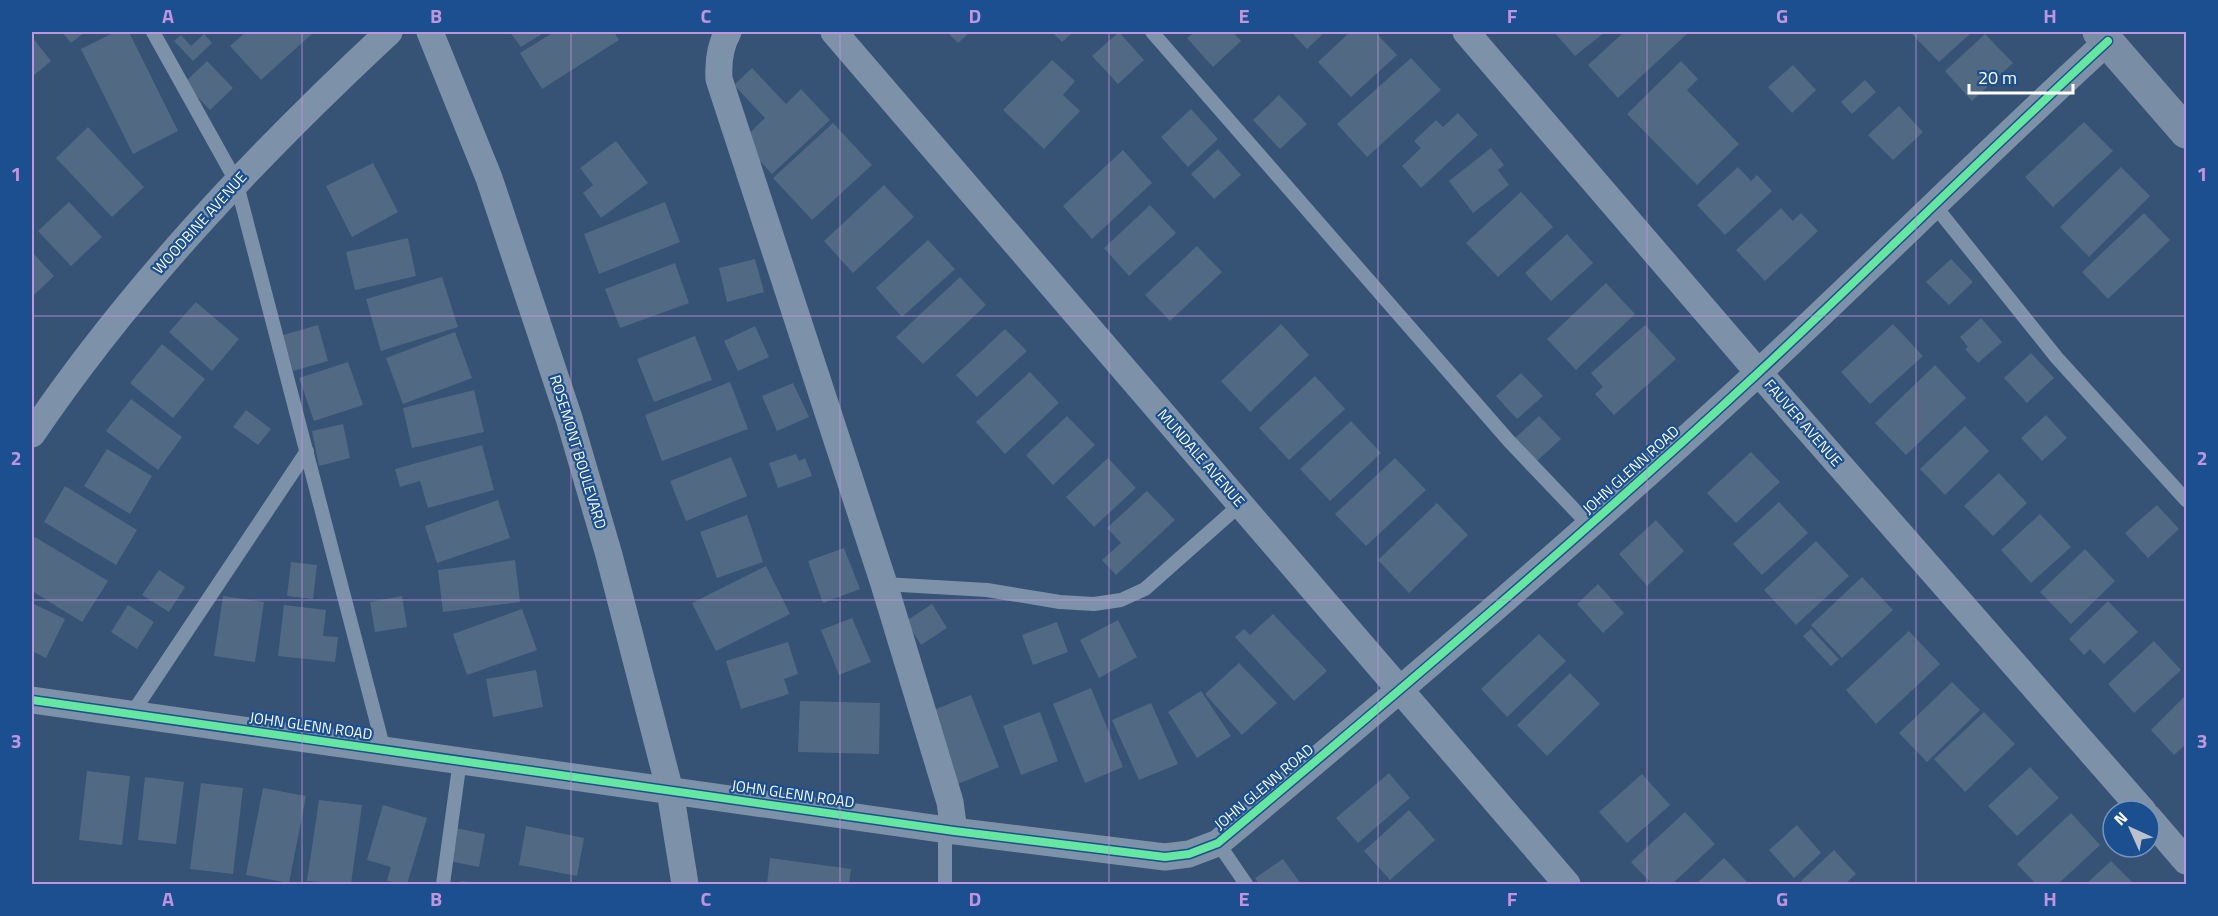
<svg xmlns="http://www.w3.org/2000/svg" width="2218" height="916" viewBox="0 0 2218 916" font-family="'Titillium Web',sans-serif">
<rect width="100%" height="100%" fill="#365274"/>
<!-- building -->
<path fill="#526984" d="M62,32H85L71,43Z
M115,32H129L178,131L133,154L81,49Z
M246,32H314L261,80L230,46Z
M510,32H545L521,47Z
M554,32H614L619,40L542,89L520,53Z
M947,32H970L958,43Z
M1052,32H1073L1062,42Z
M1119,32L1144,60L1118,84L1092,56Z
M1195,32H1233L1241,41L1213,67L1187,38Z
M1291,32H1325L1307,49Z
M1350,32H1375L1397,55L1351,97L1318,62Z
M1554,32H1605L1575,56Z
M1624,32H1689L1618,98L1588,65Z
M1913,32H1972L1939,62L1911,33Z
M204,34L212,43L193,61L174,41L181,35L191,46Z
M1985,34L2013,63L1972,101L1945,71Z
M32,37L51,61L32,77Z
M1411,58L1441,90L1367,157L1337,124Z
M1052,60L1075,81L1063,95L1080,111L1044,149L1003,110Z
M207,61L233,88L210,110L184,83Z
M1681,61L1698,79L1687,90L1739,144L1697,185L1627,114Z
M1793,65L1816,90L1792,113L1768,87Z
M752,68L786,104L801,89L830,120L772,174L741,141L765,118L734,85Z
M1865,80L1876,92L1852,114L1841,102Z
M1279,95L1307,124L1280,149L1253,120Z
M1899,106L1923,132L1893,160L1868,135Z
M1191,109L1218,139L1188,167L1161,137Z
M1458,113L1478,135L1421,188L1402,166L1421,148L1414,141L1436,120L1443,127Z
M2084,122L2113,151L2053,207L2025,177Z
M833,123L872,165L812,220L773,178Z
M88,127L144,187L112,217L56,158Z
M616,141L648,183L601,218L583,193L593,185L580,168Z
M1491,148L1504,165L1498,170L1509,185L1473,213L1449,181Z
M1218,149L1241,175L1214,199L1191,174Z
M1123,150L1152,183L1092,239L1063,206Z
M373,163L398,212L352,237L326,186Z
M1738,167L1751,181L1757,175L1772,191L1725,235L1697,205Z
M2121,167L2150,196L2089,257L2060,227Z
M884,185L914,217L853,273L824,241Z
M1521,192L1553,227L1498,277L1466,243Z
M69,202L102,237L71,266L38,231Z
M665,202L680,242L599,274L584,234Z
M1150,205L1176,233L1129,276L1104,248Z
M1781,208L1793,221L1801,213L1818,231L1765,281L1736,250Z
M2144,213L2170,240L2108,299L2082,272Z
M1567,234L1593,263L1551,301L1525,273Z
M408,238L416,276L355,290L346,252Z
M928,240L955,269L902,317L876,288Z
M1197,246L1222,272L1170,321L1145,295Z
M32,252L54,276L32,297Z
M755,259L764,292L727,302L719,268Z
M1951,259L1973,282L1949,305L1926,282Z
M675,263L689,303L620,328L605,289Z
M442,277L458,327L381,351L366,299Z
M960,277L986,305L923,364L896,337Z
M1606,283L1635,314L1576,370L1547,339Z
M196,302L239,339L212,371L169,332Z
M1981,318L2002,342L1978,363L1965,349L1968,347L1960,337Z
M1281,324L1309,355L1250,412L1221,381Z
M1893,324L1923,356L1870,404L1841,372Z
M318,325L328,361L293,371L283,335Z
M1645,325L1676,359L1614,415L1595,394L1603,387L1591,373Z
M755,326L769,357L738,371L724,341Z
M1005,329L1027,351L977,397L956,375Z
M455,332L472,378L403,404L386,358Z
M695,336L712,380L654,402L637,359Z
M162,344L205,379L173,418L130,383Z
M2031,353L2054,378L2027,403L2004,378Z
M348,362L363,405L314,421L299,378Z
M1935,365L1966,398L1906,455L1875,423Z
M1030,372L1059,403L1005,454L976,422Z
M1521,373L1543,396L1517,419L1496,396Z
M1315,376L1345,409L1289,460L1259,428Z
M730,382L748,429L662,461L645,415Z
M793,383L809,417L777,431L762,396Z
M474,390L484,432L412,448L403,408Z
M131,399L182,437L158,470L106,431Z
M246,410L271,429L258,445L233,427Z
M2046,415L2067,438L2042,461L2021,438Z
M1067,416L1095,445L1053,485L1026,455Z
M1539,416L1561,439L1537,461L1515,438Z
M1351,421L1381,453L1330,501L1300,469Z
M343,424L350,458L319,466L312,431Z
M1965,426L1989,451L1945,495L1920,469Z
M482,445L494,490L428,508L420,481L400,487L395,469Z
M107,449L152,476L130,514L84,486Z
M1751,452L1780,482L1736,523L1707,493Z
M796,454L799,461L805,458L812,476L778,488L769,463Z
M731,457L747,496L686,521L670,481Z
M1108,458L1136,488L1094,527L1066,497Z
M1395,458L1426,490L1366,546L1335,514Z
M1999,473L2027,503L1993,536L1964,506Z
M65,486L137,530L116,565L44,522Z
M1147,491L1175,520L1116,575L1102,560L1121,543L1107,528Z
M498,500L510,538L437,563L425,526Z
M1779,502L1808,533L1762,575L1733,544Z
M1437,503L1468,535L1409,593L1378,560Z
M2157,505L2179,529L2148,558L2125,533Z
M2040,514L2071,547L2031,583L2001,550Z
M747,515L763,562L717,578L700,532Z
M1656,520L1684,551L1647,586L1619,554Z
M35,537L108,581L82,622L32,591V542Z
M1816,541L1849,576L1796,625L1764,590Z
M844,548L860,589L823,603L808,561Z
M2085,549L2115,581L2071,624L2040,592Z
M515,560L520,602L443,612L438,570Z
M291,562L317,565L313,599L287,596Z
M766,566L790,614L716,651L692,603Z
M159,570L185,587L169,612L142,595Z
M1862,577L1893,610L1842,658L1811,625Z
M1598,584L1624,613L1603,633L1577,604Z
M223,596L264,602L255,662L214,656Z
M402,596L407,627L375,632L370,602Z
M2108,601L2138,632L2104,664L2090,649L2084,655L2069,639Z
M32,603L65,619L46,658L32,651Z
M932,604L947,628L921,645L906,621Z
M128,605L154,622L137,649L111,632Z
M284,605L326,610L323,636L338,637L335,662L278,656Z
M522,609L537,650L467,675L453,634Z
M1273,614L1327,671L1294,701L1235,637L1244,629L1250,635Z
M852,618L871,662L839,675L821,630Z
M1118,620L1137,657L1099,678L1080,640Z
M1057,622L1068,652L1033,665L1022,635Z
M1811,629L1839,659L1831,666L1803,636Z
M1909,631L1940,664L1876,724L1846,690Z
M1539,634L1566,661L1507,717L1481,689Z
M2154,641L2181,670L2134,713L2108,684Z
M788,642L798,674L784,679L789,694L741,709L726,661Z
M1239,663L1277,703L1242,735L1205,694Z
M536,670L543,707L493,717L486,679Z
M1570,673L1600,704L1547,756L1517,725Z
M1952,682L1980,710L1927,762L1899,733Z
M1091,688L1123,767L1085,783L1053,704Z
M1201,691L1231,736L1197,758L1168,712Z
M971,695L999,767L958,784L929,712Z
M2186,695V744L2174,755L2151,730Z
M800,701L880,703L879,754L798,752Z
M1151,703L1178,764L1139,780L1112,720Z
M1040,712L1058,761L1021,775L1003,726Z
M1984,712L2015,744L1965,792L1934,759Z
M2030,767L2059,798L2017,836L1988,806Z
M87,771L130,776L122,845L79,840Z
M1389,773L1410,798L1358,843L1336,818Z
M1642,774L1670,805L1627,843L1599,812Z
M145,777L184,782L176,844L138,840Z
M201,783L243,788L233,874L190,869Z
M263,788L306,796L289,883L246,875Z
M319,800L362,805L351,884L307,881Z
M383,805L427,818L407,884L387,881L391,867L367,860Z
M1409,810L1435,840L1390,880L1364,851Z
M1685,812L1715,844L1672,884H1652L1631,862Z
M2071,813L2100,845L2058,884H2036L2017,864Z
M1797,825L1821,853L1794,878L1769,850Z
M526,826L584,838L577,876L519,865Z
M455,828L485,834L479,867L449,861Z
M1834,850L1856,874L1845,884H1805L1801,881Z
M770,858L851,869L849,884H767Z
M1724,858L1749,884H1696Z
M1283,859L1301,884H1259L1255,878Z
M2111,861L2134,884H2086Z
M461,881L477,883V884H460Z"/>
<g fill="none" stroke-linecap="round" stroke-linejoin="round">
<!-- service -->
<path stroke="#7d92a8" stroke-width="14" d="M153,32L236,181L384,750
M1152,32L1509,441L1590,526
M1935,206L2057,358L2186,500
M884,584L987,590L1060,602L1094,604L1121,600L1145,589L1241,504
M131,715L307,451
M1218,843L1246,884
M443,884L460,760
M945,884V830"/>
<!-- minor -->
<path stroke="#7d92a8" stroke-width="27" d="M430,32L489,178L569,418L609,555L670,791L685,884
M728,32C720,46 718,62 719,79L884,584L950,802L954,831
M834,32L1567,884
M1466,32L1758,372L2143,811
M32,434C133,285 258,154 389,32
M32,700L954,831L1165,857L1189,854L1218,843C1401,690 1583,535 1758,373C1876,263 1989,150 2108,41
M2149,818L2186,861"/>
<!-- secondary -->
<path stroke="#798da4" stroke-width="33" d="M2099,32L2186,132"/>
<!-- cycleway casing -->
<g stroke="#1b4f8f" stroke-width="11">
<path id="cycleway" d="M32,700L954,831L1165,857L1189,854L1218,843C1401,690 1583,535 1758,373C1876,263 1989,150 2108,41"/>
</g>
<!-- cycleway -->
<use href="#cycleway" stroke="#66e7a1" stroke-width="8"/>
</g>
<!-- grid -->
<path fill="none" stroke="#bd96df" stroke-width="1.5" stroke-opacity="0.55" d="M302,32V884M571,32V884M840,32V884M1109,32V884M1378,32V884M1647,32V884M1916,32V884M32,316H2186M32,600H2186"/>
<g text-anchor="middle" stroke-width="4.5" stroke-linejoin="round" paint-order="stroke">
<!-- street labels -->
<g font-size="15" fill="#fff" stroke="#1b4f8f">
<text transform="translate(200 223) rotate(-48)" y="5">WOODBINE AVENUE</text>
<text transform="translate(1803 423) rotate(49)" y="5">FAUVER AVENUE</text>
<text transform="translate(578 452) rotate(73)" y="5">ROSEMONT BOULEVARD</text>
<text transform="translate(1201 458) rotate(49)" y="5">MUNDALE AVENUE</text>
<text transform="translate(1631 470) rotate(-42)" y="5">JOHN GLENN ROAD</text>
<text transform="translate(311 726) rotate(8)" y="5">JOHN GLENN ROAD</text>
<text transform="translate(1264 787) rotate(-40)" y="5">JOHN GLENN ROAD</text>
<text transform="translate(793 794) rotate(8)" y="5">JOHN GLENN ROAD</text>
</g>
</g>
<!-- border -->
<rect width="2218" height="916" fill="none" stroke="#1b4f8f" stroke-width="66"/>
<!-- north arrow -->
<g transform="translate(2131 829) rotate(315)"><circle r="28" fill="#1b4f8f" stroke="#7695bc" stroke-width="1.5"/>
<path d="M0-4.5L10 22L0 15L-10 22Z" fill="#b9c2ce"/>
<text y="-9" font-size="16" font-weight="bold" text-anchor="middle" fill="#ffffff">N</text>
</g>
<!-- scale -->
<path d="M1969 84v9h104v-9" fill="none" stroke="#ffffff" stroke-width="3"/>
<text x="1978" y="84" font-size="18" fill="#ffffff" stroke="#1b4f8f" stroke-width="4.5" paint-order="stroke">20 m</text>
<rect x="33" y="33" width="2152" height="850" fill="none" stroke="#bd96df" stroke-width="2"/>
<g font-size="20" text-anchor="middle" font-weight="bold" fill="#bd96df">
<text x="168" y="23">A</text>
<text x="436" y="23">B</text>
<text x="706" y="23">C</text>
<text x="975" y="23">D</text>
<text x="1244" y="23">E</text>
<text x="1512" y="23">F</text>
<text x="1782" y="23">G</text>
<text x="2050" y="23">H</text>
<text x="16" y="181">1</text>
<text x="2202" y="181">1</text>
<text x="16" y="465">2</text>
<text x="2202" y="465">2</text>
<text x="16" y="748">3</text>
<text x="2202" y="748">3</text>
<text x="168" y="906">A</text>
<text x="436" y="906">B</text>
<text x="706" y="906">C</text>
<text x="975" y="906">D</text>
<text x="1244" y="906">E</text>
<text x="1512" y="906">F</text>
<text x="1782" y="906">G</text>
<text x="2050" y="906">H</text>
</g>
</svg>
